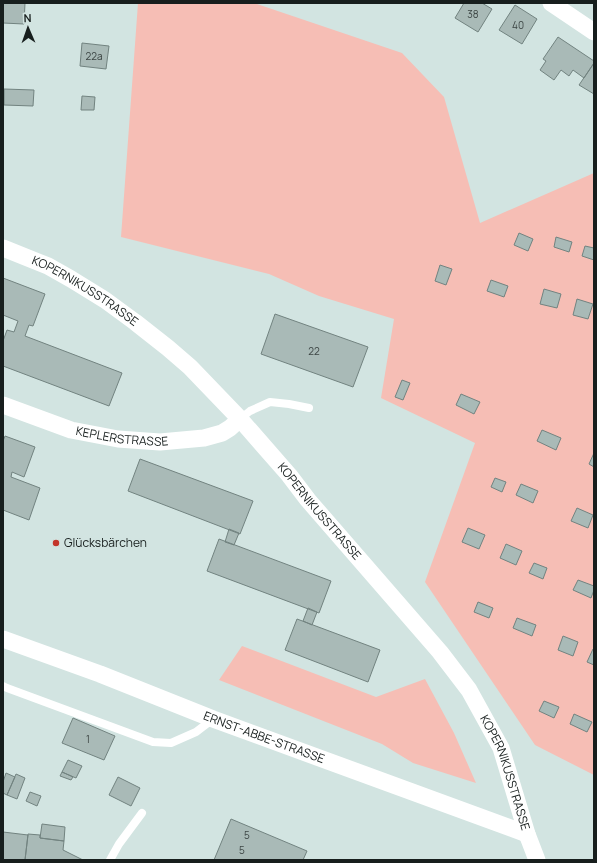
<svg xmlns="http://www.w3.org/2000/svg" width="597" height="863" viewBox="0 0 597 863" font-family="Manrope,sans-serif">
<rect width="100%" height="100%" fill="#d2e4e1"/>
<!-- green -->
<path fill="#f6beb5" d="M138,3H254L402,53L444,97L480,223L594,173V775L535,745L425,582L475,443L381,398L394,319L319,296L269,274L121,237Z
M242,646L376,697L425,679L454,733L476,783L413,763L382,744L219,680Z"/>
<!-- building -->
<path fill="#a9bab7" stroke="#728380" d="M3,3H25L24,24L3,23Z
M464,3H482L492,9L478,32L455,18Z
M515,5L537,19L522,44L499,30Z
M558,37L594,61V63L584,78L573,70L569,76L561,70L554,80L540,70L546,61L543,59Z
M82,43L109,46L106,69L80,66Z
M594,63V94L579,85Z
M4,89L34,90L33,106L4,105Z
M82,96L95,97L94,110H81Z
M519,233L533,239L528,251L514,245Z
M556,237L572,242L569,252L554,247Z
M585,246L594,248V260L582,256Z
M440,265L452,269L446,285L435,281Z
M3,278L45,294L33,326L29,325L25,336L122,373L109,406L3,366V341L7,330L14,332L18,321L3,315Z
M491,280L508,286L504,297L487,291Z
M544,289L561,294L557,308L540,304Z
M577,299L593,304L588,319L573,315Z
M275,314L368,347L353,387L261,354Z
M402,380L410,383L403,400L395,397Z
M461,394L480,402L474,414L456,405Z
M542,430L561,438L556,450L537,441Z
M5,436L35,447L24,477L12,472L11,477L40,488L29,520L3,510V441Z
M594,453V467L589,464Z
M140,459L253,501L240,534L128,491Z
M495,478L506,482L502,492L491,487Z
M521,484L538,491L533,503L516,495Z
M577,508L593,515L588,528L571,521Z
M468,528L485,535L479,549L462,542Z
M229,529L239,533L234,545L225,542Z
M219,539L331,581L319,613L207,571Z
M506,544L522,551L516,565L500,558Z
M534,563L547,568L543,579L529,573Z
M578,580L594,586V590L591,598L573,590Z
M478,602L493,608L489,618L474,612Z
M308,608L317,612L312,625L303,621Z
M517,618L536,625L532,636L513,628Z
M297,619L380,650L368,682L285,650Z
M563,636L578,642L573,656L558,650Z
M593,649H594V665L587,662Z
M544,701L559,707L554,718L539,711Z
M574,714L592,722L587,732L570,724Z
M73,718L115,736L104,760L62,743Z
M68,760L82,766L76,778L62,772Z
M62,772L73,777L71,780L60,776Z
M6,773L15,777L7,795L3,793V782Z
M16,774L25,778L17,799L7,795Z
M118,777L140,788L131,806L109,795Z
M30,792L41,796L37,806L26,801Z
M231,819L307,851L303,860H214Z
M42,824L65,827L64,841L40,838Z
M3,832L28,835L25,860H3Z
M28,834L40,835V838L64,841L63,850L83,860H25Z"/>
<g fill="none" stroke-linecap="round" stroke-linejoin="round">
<!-- service -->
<path stroke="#fff" stroke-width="8" d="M240,419L250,411L270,402L289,404L309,408
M3,686L7,688L153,742L171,743L196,732L213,719
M110,860L119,844L142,813"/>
<!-- minor -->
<g stroke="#fff" stroke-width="17">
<path d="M551,3L594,32"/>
<path id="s1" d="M3,248L48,266L71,279L105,300L135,322L168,348L190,367L240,419L289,475L308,500L440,652L469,690L501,748L527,834L537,860"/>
<path id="s2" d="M3,405L71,430L118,439L160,442L204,438L222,433L230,428L240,419"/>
<path id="s3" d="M3,639L100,674L213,719L527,834"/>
</g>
</g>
<!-- markers -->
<circle fill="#c3352a" stroke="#d2e4e1" stroke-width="1.5" cx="56" cy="543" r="4"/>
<g text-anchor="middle" stroke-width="4" stroke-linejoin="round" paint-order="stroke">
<!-- number labels -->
<g font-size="10" fill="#3c4544">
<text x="473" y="18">38</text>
<text x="518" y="29">40</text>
<text x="94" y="60">22a</text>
<text x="314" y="355">22</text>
<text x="88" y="743">1</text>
<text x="247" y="839">5</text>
<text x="242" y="854">5</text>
</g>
<!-- street labels -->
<g font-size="12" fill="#171e1d" stroke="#d2e4e1">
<text dy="4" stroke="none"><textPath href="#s1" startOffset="93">KOPERNIKUSSTRASSE</textPath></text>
<text dy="4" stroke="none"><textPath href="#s2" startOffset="124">KEPLERSTRASSE</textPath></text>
<text dy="4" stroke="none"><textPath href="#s1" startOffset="417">KOPERNIKUSSTRASSE</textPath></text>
<text dy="4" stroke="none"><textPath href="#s3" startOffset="279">ERNST-ABBE-STRASSE</textPath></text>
<text dy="4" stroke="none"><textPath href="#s1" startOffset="741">KOPERNIKUSSTRASSE</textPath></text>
</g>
<!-- poi labels -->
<g font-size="12" fill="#171e1d" stroke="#d2e4e1" text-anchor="start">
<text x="64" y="547">Glücksbärchen</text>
</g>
</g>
<!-- border -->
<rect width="597" height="863" fill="none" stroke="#171e1d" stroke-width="8"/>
<!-- north arrow -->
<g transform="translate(28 28) rotate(358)" stroke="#d2e4e1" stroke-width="3" paint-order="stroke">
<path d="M0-3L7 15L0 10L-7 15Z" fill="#171e1d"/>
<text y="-6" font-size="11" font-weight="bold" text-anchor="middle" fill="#171e1d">N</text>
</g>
</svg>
